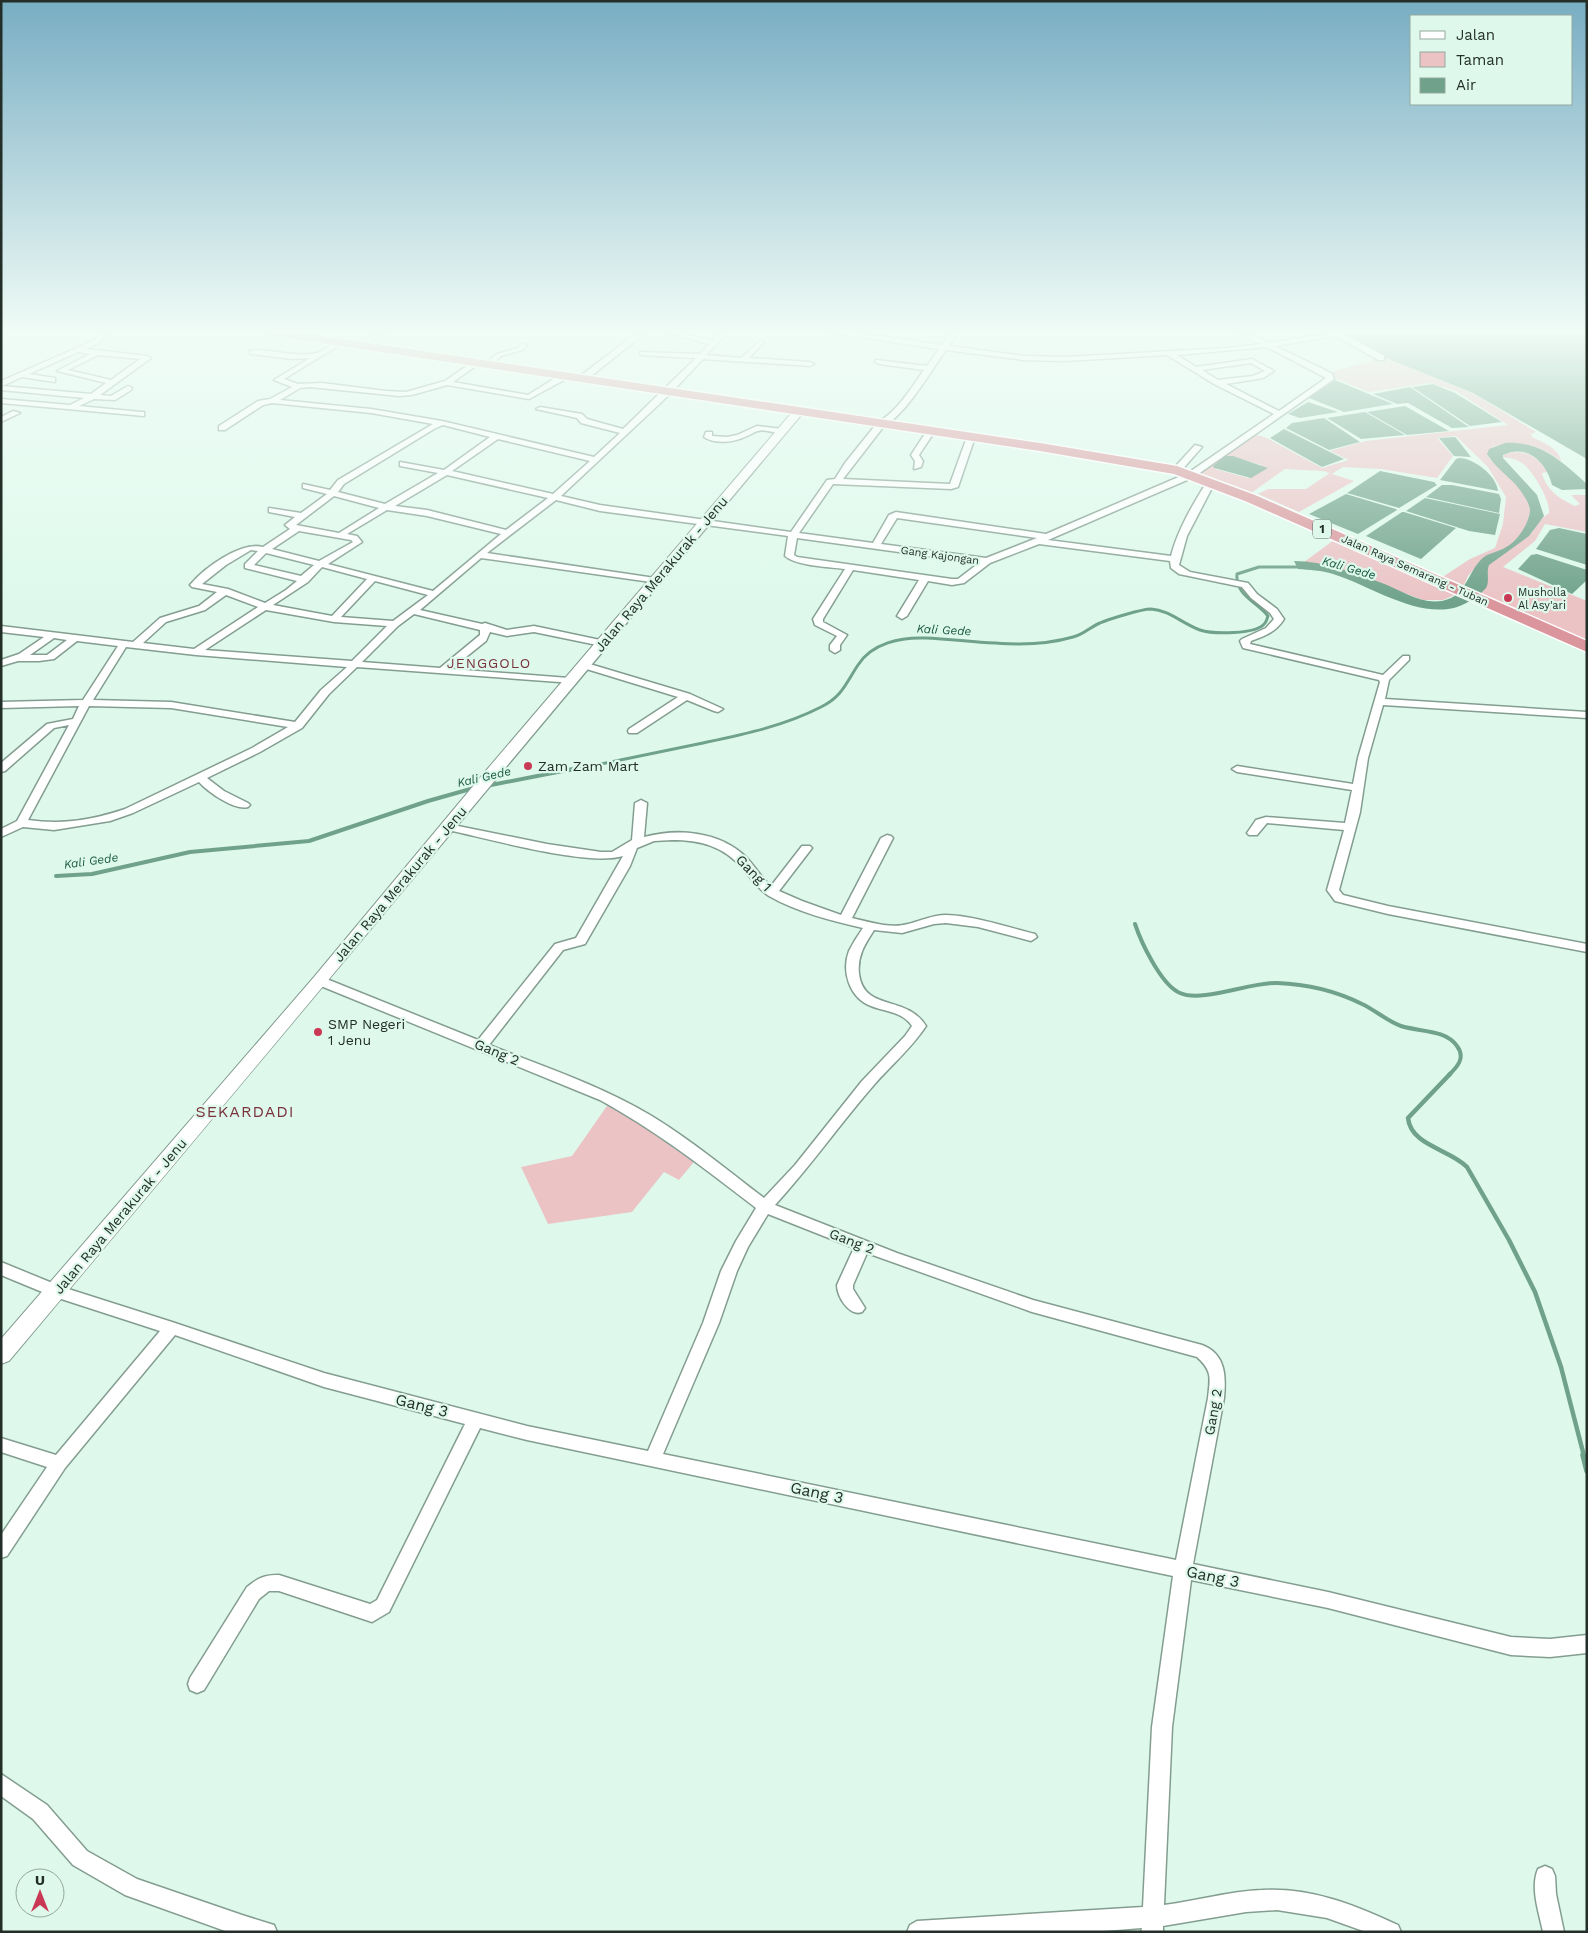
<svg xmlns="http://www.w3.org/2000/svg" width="1588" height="1933" viewBox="0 0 1588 1933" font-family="'Work Sans',sans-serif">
<rect width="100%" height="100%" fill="#def9ec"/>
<!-- green -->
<path fill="#ebc3c5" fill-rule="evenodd" d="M1385,357L1476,395L1536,432L1531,434L1532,437C1542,442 1559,448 1561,461C1541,445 1517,439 1492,447L1489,458C1501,469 1530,494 1530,511C1530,518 1525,527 1522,534L1532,533L1538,522L1549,513C1551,501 1532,469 1522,463C1516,459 1509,458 1503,457L1504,454C1524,449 1537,455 1547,472L1542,473C1546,490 1560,499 1575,506L1580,504L1571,495H1587V532L1545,524L1535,541L1503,567L1587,601V641L1479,594L1481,561L1468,576L1463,587L1441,578L1470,559L1495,548L1503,524L1506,497L1488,467L1456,436L1437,438L1453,456L1437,478L1381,469L1343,467L1332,474L1354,481L1299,512L1258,494L1268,489H1306L1330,473L1323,471L1285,469L1251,493L1198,473L1254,434L1267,438L1322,468L1349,460L1330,451L1366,441L1508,425L1456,391L1430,383L1369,392L1334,378L1328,373ZM1227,456H1230L1262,465L1248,478L1215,469Z
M1334,540L1448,592L1457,594L1443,600H1423L1339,569L1304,562Z
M609,1103L694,1162L679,1180L664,1172L632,1212L548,1224L521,1167L572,1156Z"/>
<!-- water -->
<path fill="#70a28b" d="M1338,332H1587V459L1473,393L1381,356Z
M1335,380L1393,404L1344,412L1309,398Z
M1433,384L1455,393L1502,422L1470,426L1412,387Z
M1410,387L1469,427L1452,428L1408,403L1397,404L1373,394Z
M1308,402L1338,412L1300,418L1288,414Z
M1405,406L1449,431L1407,435L1367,412Z
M1365,412L1405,435L1361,439L1327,418Z
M1324,418L1360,442L1329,450L1286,428L1292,423Z
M1284,429L1344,459L1322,467L1270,438Z
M1455,437L1457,439L1471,457L1454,456L1439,438Z
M1505,443C1541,441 1561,461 1587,484V489L1562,490L1552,485C1547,463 1527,443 1503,455V458L1537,495L1544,516L1529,536L1489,565C1486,572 1490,581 1486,588C1483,592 1478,595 1474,598C1433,630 1375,587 1333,574C1321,570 1310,570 1298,569L1294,561C1324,561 1354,573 1382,583C1403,591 1427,609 1451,598C1469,589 1470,565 1487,555C1494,552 1502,550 1508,546C1518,540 1529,523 1530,511C1530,503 1521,491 1516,485C1507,475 1494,466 1487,454L1489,449Z
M1226,456H1233L1268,468L1251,478L1214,468L1213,466Z
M1459,458C1474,458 1497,476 1498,491L1440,480L1456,459Z
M1380,471L1434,482L1437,485L1399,508L1347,493Z
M1442,485H1452L1499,494L1501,499L1499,513L1426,497Z
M1346,494L1396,509L1397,510L1358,534L1309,514Z
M1425,498L1500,514L1495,535L1469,531L1406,511Z
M1402,512H1404L1456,528L1421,559L1366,536Z
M1559,528L1587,534V565L1536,549L1550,530Z
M1537,554L1587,570V580L1572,594L1518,569L1531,555Z"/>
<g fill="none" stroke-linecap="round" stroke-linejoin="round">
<!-- stream-far3 -->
<path stroke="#70a28b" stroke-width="3" d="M567,771C611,762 654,753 698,744C740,735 782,727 821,707C842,697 846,683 858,665C872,643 901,637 925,638C974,640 1025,651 1073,637C1083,635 1090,627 1100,623C1109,619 1142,609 1151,609C1169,610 1183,624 1200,630C1212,634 1257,635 1265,623C1267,621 1267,618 1268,616C1257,602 1235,595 1237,574L1259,567H1302"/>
<!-- stream-far2 -->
<path stroke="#70a28b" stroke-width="4" d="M486,786L573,769
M56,876L92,874L190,852L309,841L428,801L474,788
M1135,924C1141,942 1161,985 1180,993C1202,1003 1251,982 1277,983C1306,984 1336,991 1362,1004C1375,1010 1387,1021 1401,1026C1419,1032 1445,1029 1457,1046C1466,1058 1457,1067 1449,1075"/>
<!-- stream-far1 -->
<path stroke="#70a28b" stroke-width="4.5" d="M1450,1074L1408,1118C1411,1146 1450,1149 1467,1167L1509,1240L1535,1292L1561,1367L1584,1456"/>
<!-- stream -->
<path stroke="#70a28b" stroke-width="5.5" d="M1583,1455L1587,1471"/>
<!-- minor casing -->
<g stroke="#849d91" stroke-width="3">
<path id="minor" d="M99,332H106L100,342L86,349L147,356L151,358L100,395L111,396L128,386L132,388L131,390L115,400L94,399L79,406L141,412H144V416L1,403V399L70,405L84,398L1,390V381L95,340ZM78,352L90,354L57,371L106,383L91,394L2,386L22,377L55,382V378L29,374ZM98,355L140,359L111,380L68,370Z
M377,332H385L362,347H358V345Z
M638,332H646L585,381H579V377Z
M664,332H678L713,341L721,332H728L706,355L741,358L761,340L764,342L749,358L810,362L814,364L810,366L703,359L670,394L561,496L600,505L791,532L827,480L835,479L845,463L878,422C898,411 911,388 924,370L879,364L875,362L876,360L927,366L939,349L828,332H850L942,345L951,332H958L949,346L1023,356L1065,357L1228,348L1260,344L1238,332H1247L1269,343L1340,332L1384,356V360H1378L1336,336L1275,346L1325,370L1332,374L1334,379L1194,477L1048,540L1171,556C1178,529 1193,504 1208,480H1214L1215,482L1187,536L1179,565L1190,572L1248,583L1257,594L1277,609L1284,619C1276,632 1265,636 1251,641L1250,644L1383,675L1403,656H1409V660L1389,680L1385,699L1587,712V718L1383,705L1368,758L1360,812L1339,890L1343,895L1388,906L1587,944V952L1388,914L1335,901L1327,890L1344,830L1267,823L1257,835H1249L1247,833L1256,820L1266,817L1345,823L1352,790L1237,772L1232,769L1237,766L1353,784L1358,758L1380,682L1379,680L1243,648L1240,641L1242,639L1266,628L1274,619L1270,613L1251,598L1242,587L1179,574L1171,568L1170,561L1039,544L990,563L964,583L952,585L928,581L907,616L902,619L897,616L919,580L853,570L823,619V622L847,635L840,645V650L835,653L830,650V645L837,636L815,625L813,619L845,569C830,567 796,566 785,556L788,536L600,511L556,500L487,553L655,578L658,579V583L481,558L420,610L482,624L485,623L507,630L534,626L605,641V645L602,646L534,632L507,636L490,632L486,641L451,669L569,678L574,681L573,683L357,667L329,694L302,728L260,752L207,778L224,791L248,803L250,805L248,807C235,811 208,792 199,782L133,813L110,821L54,830L23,827L1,837V829L17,821L69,725L54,728L5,771L1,772V763L47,724L73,719L79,706L1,708V702L83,700L118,646L77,641L54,659L39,661H18L1,666V660L19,654L44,637L1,632V626L133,642L160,618L199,606L217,592L192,587L190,585C204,568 241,541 263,547L290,529L285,525L295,517L269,512V508L301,513L327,494L303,488V484L330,490L338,480L433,424L371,413L272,403L263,405L225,430H219V426L258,401L270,399L292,387L274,380L310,358L293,359L251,354L249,353V351C271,348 294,358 317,353C325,351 332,341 341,342V344L284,379L298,384L322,383L386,391L406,392L445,381L474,361L478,363L477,365L453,382L528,395L560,375H566V379L529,399L447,385L412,395L399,396L310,387L300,388L280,400L371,409L442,421L594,457L620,433L581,423L577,418L536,409L540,407L582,414L587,419L623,429L696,358L642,355L640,354V352L700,354L709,344ZM1267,347L1326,378L1279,411L1226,384L1263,378L1274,371L1252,359L1196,367L1177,355ZM946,350L1023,360L1065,361L1167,355L1214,384L1274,414L1188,473L1046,534L896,512L889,515L873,543L799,533L833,484L951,489L958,487L975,437L974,435L967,437L950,484L843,479L884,426C908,412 929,373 946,350ZM1251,363L1265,371L1253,376L1218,380L1202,370ZM443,425L490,437L444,470L400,462V466L438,473L385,504L338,492L344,484L434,429ZM498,439L590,461L553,494L452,471ZM447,475L548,498L506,530L427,510L395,506ZM334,496L379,508L339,533L296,525ZM387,510L427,516L501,534L433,591L328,564L362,542L357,536L347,534ZM897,518L1037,538L986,558L881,544ZM299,531L351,540L353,542L319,561L272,549ZM797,538L979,563L958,579H952L797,557L794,555ZM251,550L258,551L245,564V568L297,581L286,590L265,603L228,589L202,584L226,565ZM266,553L314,565L301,576L254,565ZM322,567L367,579L332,616L273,605L308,582ZM375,581L428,595L393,621L341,617ZM226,595L258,607L194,649L143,643L166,622L205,610ZM266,610L334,622L387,626L352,661L205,650ZM414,614L480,630V635L440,668L362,662L398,626ZM54,638L67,640L47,655H30ZM126,647L196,655L347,667L321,690L295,722L171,702L93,700ZM89,706L171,708L288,727L252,748L125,809C92,820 63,825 28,820Z
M522,344L527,345L522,350L501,356L490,367L483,365L497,354L518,348Z
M13,411L20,413L1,422V417Z
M757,426L782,429L786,431C778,437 767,428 758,431C755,431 751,435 747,436C735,442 716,445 704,437L706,432H712V436L727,437L737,435Z
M928,429L935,431L919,455L923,461L921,467L914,469L915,461L911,455Z
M1195,445L1202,447L1180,472H1174V468Z
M583,662L690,694L723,709L718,712L714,711L687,700L637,733H629L628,731L629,729L678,697L580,667L578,665Z
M641,800L647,803L644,837C678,828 719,831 746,857C755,866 761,878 771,886L802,846H810L812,848L779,891L802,901L841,915L881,838L887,835L891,836L893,838L852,918C869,922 891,929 908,924C921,921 932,915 946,915C976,916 1006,927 1035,934L1037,937L1031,941L978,927L946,923L934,924L902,933L874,930C865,944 857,956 859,974C864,1012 906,994 926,1026C911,1049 890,1066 873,1086C839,1125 810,1167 775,1205L897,1253L1033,1300L1202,1345C1226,1354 1226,1377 1224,1398L1193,1564L1328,1592L1511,1637L1550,1639L1587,1635V1653L1550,1657L1511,1655L1328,1608L1191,1580L1172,1727L1164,1905C1197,1901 1229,1891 1262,1890C1311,1887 1355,1905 1398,1925L1401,1932H1366L1327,1918L1277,1910L1246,1912L1163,1926V1932H1141L1142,1928L1091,1932H907L910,1925L917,1921L1143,1907L1152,1727L1173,1576L527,1440L480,1428L389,1612L372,1622L279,1591H269L259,1599L204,1690L197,1693L190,1690L188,1684L190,1678L247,1587C258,1578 264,1575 279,1575L370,1604L377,1600L465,1424L324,1387L175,1335L65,1468L7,1556L1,1558V1535L47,1467L1,1452V1438L56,1455L160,1331L52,1296L1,1275V1262L62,1287L172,1322L324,1373L527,1426L648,1451L703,1323L721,1271L736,1241L756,1208C704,1168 658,1132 600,1100L316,984L314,981L316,978H324L478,1040L555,944L576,938L623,856C589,867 486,838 448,830L442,827L448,824L547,844L601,852H612L632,840L635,803ZM672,840C700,840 724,846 743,869C752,879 758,889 769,896C797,912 832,921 863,928C858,935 853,943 849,951C841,972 850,998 871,1006C886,1012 903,1012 912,1026L905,1036L862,1081L795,1165L764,1198C727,1170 690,1139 650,1115C600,1085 542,1066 489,1045L563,950L585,944L630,866L637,848L654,841ZM768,1214L854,1248L837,1285C837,1297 850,1317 862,1312L865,1308L853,1289V1285L867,1253L1032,1312L1197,1357C1213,1371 1210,1379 1208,1398L1176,1560L663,1454L719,1323L737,1271L748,1247Z
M1,1774L47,1805L87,1851L137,1879L242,1915L274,1925L277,1932H228L125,1895L73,1865L33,1819L1,1796Z
M1545,1866L1552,1869L1555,1876L1556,1894L1564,1932H1543C1539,1912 1530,1888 1538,1869Z"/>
</g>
<!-- secondary casing -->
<g stroke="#849d91" stroke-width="2">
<path id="secondary" d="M798,409L802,410L803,412L802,414C536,729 274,1047 9,1361L1,1364V1339L314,977L484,773L794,410Z"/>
</g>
<!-- trunk casing -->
<g stroke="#fff" stroke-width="3">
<path id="trunk" d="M263,332H295L1040,443L1177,466L1255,495L1587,641V652L1245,501L1174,474L1040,451L268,335Z"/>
</g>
<!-- minor -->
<use href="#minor" fill="#fff" fill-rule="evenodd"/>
<!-- secondary -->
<use href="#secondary" fill="#fff" fill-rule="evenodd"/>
<!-- trunk -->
<use href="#trunk" fill="#da969c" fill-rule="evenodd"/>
</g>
<!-- sky -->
<linearGradient id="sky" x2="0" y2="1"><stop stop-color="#78adc3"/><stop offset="0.55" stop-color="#f0fcf6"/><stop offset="1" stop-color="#f0fcf6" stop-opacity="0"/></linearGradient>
<rect width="1588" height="603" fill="url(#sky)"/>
<!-- markers -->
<g fill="#c93955" stroke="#def9ec" stroke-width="2">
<circle cx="1508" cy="598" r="5"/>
<circle cx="528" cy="766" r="5"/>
<circle cx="318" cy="1032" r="5"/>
</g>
<g text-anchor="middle" stroke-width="4.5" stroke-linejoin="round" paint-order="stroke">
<!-- far-street labels -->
<g font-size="11" fill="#232e29" stroke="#def9ec">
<text transform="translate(940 555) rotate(8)" y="4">Gang Kajongan</text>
<text transform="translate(1415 570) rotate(24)" y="4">Jalan Raya Semarang - Tuban</text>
</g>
<!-- far-poi labels -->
<g font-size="11" fill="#232e29" stroke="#def9ec" text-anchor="start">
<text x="1518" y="596">Musholla<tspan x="1518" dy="13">Al Asy'ari</tspan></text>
</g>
<!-- shield labels -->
<rect fill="#def9ec" stroke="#5b6b64" stroke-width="1" x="1313" y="519.5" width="18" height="19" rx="4"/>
<g font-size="12" font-weight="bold" fill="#232e29">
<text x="1322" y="533">1</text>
</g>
<!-- far-water labels -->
<g font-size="12" font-style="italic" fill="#185841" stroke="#def9ec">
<text transform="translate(1349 568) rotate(16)" y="4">Kali Gede</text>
<text transform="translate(944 630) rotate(3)" y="4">Kali Gede</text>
<text transform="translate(484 777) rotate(-13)" y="4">Kali Gede</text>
<text transform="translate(91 861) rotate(-8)" y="4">Kali Gede</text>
</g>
<!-- street labels -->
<g font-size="14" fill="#232e29" stroke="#def9ec">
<text transform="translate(661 574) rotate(-50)" y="5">Jalan Raya Merakurak - Jenu</text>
<text transform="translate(754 873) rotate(46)" y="5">Gang 1</text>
<text transform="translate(400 884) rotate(-50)" y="5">Jalan Raya Merakurak - Jenu</text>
<text transform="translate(497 1052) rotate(23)" y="5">Gang 2</text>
<text transform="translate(120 1216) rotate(-50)" y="5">Jalan Raya Merakurak - Jenu</text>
<text transform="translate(852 1241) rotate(21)" y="5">Gang 2</text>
<text transform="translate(1213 1412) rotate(-80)" y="5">Gang 2</text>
</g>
<!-- far-quarter labels -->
<g font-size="14" letter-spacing="1" fill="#7a333d" stroke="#def9ec">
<text x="489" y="668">JENGGOLO</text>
</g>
<!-- poi labels -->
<g font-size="14" fill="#232e29" stroke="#def9ec" text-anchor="start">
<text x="538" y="771">Zam Zam Mart</text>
<text x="328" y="1029">SMP Negeri<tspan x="328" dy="16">1 Jenu</tspan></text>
</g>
<!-- quarter labels -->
<g font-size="16" letter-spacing="1" fill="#7a333d" stroke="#def9ec">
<text x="245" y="1117">SEKARDADI</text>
</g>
<!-- near-street labels -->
<g font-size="16" fill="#232e29" stroke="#def9ec">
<text transform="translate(422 1405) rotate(14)" y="6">Gang 3</text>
<text transform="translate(817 1492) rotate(12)" y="6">Gang 3</text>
<text transform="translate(1213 1576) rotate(12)" y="6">Gang 3</text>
</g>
</g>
<!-- border -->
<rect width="1588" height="1933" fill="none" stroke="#232e29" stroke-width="5"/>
<!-- legend -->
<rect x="1410" y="15" width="162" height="90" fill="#def9ec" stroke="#93a89e"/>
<rect x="1420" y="31" width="25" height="8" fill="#ffffff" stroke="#93a89e"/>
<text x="1456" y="40" font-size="15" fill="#232e29">Jalan</text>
<rect x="1420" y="52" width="25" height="15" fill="#ebc3c5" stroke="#93a89e"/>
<text x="1456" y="65" font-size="15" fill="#232e29">Taman</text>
<rect x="1420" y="78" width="25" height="15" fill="#70a28b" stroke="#93a89e"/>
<text x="1456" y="90" font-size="15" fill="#232e29">Air</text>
<!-- north arrow -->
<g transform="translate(40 1893)"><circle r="24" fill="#def9ec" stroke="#93a89e"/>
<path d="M0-4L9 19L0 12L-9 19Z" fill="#c93955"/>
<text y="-8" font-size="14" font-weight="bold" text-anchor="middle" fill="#232e29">U</text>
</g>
</svg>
